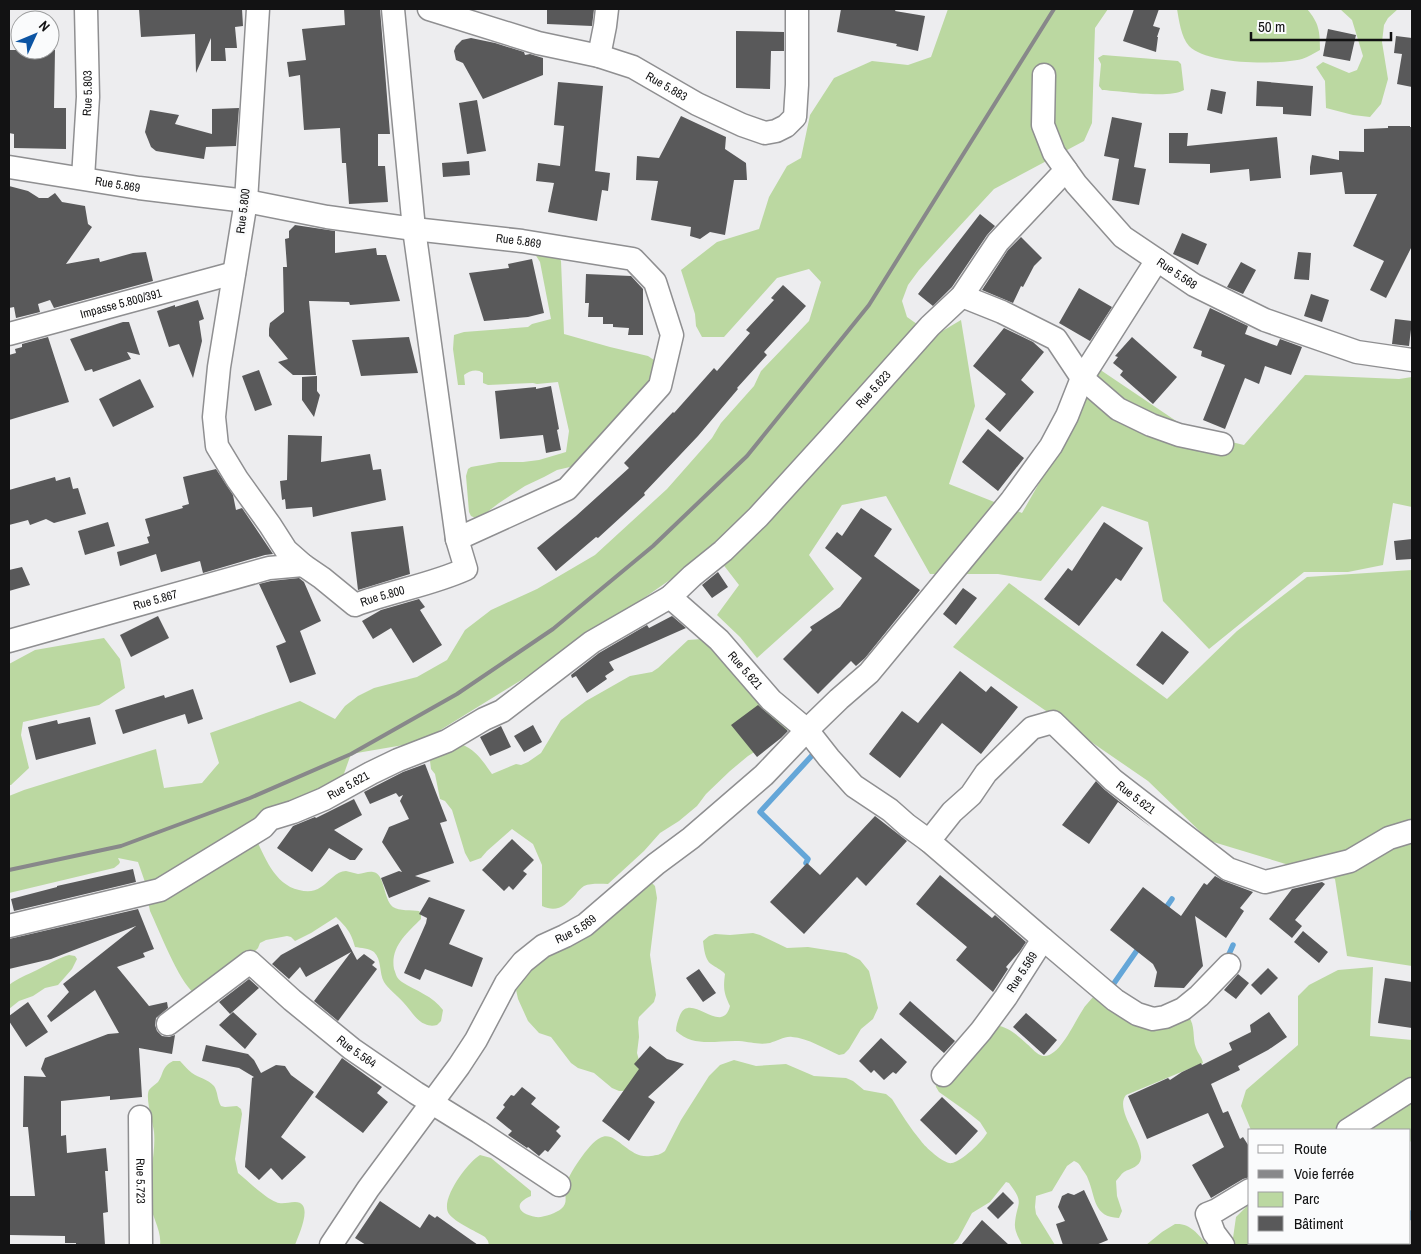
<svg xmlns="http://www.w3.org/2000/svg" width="1421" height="1254" viewBox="0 0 1421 1254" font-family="'Archivo Narrow',sans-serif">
<rect width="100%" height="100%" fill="#ededef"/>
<!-- green -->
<path fill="#bbd8a1" d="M948,9H1108L1095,28L1092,123L1084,141L994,189L919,270L908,285L902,301L907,317L934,336L961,320L975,406L949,484L1022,513L1065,438L1099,369L1194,433L1244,445L1305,375L1399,379L1412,377V507L1393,503L1383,565L1348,572H1304L1209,649L1163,601L1148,522L1102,506L1041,581L998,574H930L886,496L842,505L809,555L834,589L757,658L740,637L717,615L739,585L722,563L710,552L562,655L421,742L351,754L341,782L253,833C264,854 273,884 299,890C307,892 314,892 321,887C329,882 336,871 346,871C350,872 354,873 358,874C363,874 368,871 373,872C385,873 383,899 393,907C399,911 412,910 419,911L421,914V919C407,933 390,947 394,969C396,974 396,978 402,982C416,991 433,996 443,1010L441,1021L437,1025C433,1026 429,1026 425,1024C416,1021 410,1009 403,1002C397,995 388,989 384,982C379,973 382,960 374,952C369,948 361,948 355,947C351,932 347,928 336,917L311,933L295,941L291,937L287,936L266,940L260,943L258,948L247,960L194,993C179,982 159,930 150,911L148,901L146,885L138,862L118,858L120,862L119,864L114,868L9,893V796L24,790L156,749L164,788L202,783L219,763L210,733L300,701L335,719L345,706L358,696L374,688L417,677L447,660L465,630L491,610L537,589L595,555L667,489L712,438L721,423L754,386L761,371L809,321L821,282L809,269L777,278L724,337H702L696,326L695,314L681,270L717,242L759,229L769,197L787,166L801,158L810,115L834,78L872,61L908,65L931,57Z
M1177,9H1307C1319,23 1320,31 1320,50C1314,53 1308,57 1302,59C1277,65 1208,65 1189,46C1181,37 1179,20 1177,9Z
M1340,9H1398L1388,18L1384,25L1382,42L1388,79L1381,104L1370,117L1353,115L1326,108L1325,81L1316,67L1323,62L1349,73L1357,70L1363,56L1352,20Z
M1103,55L1178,61L1181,64L1184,90C1170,99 1120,91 1102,90L1099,86L1101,64L1098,58Z
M533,251L559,257L561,261L564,334L610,347L648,356L654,360V364L652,377L633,403L578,463L570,467L557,470L544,477L525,486L499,503L482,516L475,518L471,516L469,512L466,476L468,469L471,467L499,462H523L539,460L566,452L569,431L558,382L537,384L533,383L488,385L483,383V373C477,368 469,371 464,375L465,385H458L453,349L454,335L464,332L528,327L532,324L551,319L540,262Z
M1412,570V966L1347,956L1335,879L1210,841L1148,781L953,647L1009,583L1167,699L1237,631L1307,577Z
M104,638L120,659L125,688L99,705L23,722L21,735L29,768L11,785H9V664L35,650Z
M702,639L785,717L788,729L785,733L748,756L730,771L706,794L697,806L679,821L660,833L644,851L608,884C601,884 591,883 584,886C581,888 578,891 576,894C565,906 557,913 542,906V865L533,844L512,829L487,851L481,858L470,862L465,853L452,810L445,801L440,799L435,774L431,769L430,761L435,756L461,744C477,751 482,760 492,774L516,764L521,765L528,762L541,753L561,720L586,701L630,676L652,672L658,668L688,640Z
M645,883H652L655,886L657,898L650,955L656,995L654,1002L639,1017L638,1022L639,1037L637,1053L642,1071L625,1091H619L612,1088L594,1073L578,1068L571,1063L551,1037L539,1033L528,1021L518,999L515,985L516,978Z
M753,933L760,935L787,948L808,947L846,953L860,960L869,971L878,1008L873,1019L861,1029L849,1049L844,1054L839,1055C825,1049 808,1038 792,1037C785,1036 777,1041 770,1043C758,1045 751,1042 739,1041C717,1040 694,1048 676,1031C676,1026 678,1020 680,1015C691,991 722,1037 730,1006C724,993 723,989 725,974C721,969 716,968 711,964C705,960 704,949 703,941L709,936L715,934L730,935Z
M69,955L75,956L77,959L72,969L58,985L45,988L33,996L19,1001L9,1009V985C18,978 27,975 37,970C49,964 56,959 69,955Z
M1373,967L1370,1036L1412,1040V1140L1410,1142V1130H1251L1241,1106L1246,1090L1298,1045V996L1309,985L1338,970Z
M1094,996L1151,1013L1188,1016C1196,1025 1192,1038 1196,1048C1198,1054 1202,1057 1203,1063L1126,1095C1114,1110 1143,1140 1141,1158C1140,1167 1131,1168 1124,1172C1121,1174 1119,1178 1116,1181L1117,1196L1122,1211L1119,1218C1093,1217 1096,1198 1088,1179C1087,1175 1084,1172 1082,1169C1080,1165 1079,1163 1074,1161L1067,1166L1052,1191L1036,1196L1035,1207L1036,1214L1055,1245H1022C1019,1238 1014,1231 1015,1223C1017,1201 1025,1204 1009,1183L1006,1182L990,1202L972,1213L958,1239L952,1245H489L488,1241L485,1237C475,1231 455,1222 449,1214C439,1200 468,1162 480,1155L491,1158L531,1191V1196C512,1204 519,1214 536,1217C543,1218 556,1213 561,1209C569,1202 564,1196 565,1187C568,1175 589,1143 600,1138C616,1129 628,1160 651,1156C657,1155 660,1155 665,1151L681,1120L709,1076L720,1065L734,1060L756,1066L786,1064L814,1076L846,1078L853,1081L864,1090L886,1094L892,1099C901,1113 910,1128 921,1141C925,1147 945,1165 952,1163C962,1161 982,1142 987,1133L980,1122L970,1114L939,1092L936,1087L935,1081L995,1025C1009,1027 1017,1035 1027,1044C1032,1048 1037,1055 1043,1056C1059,1058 1074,1023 1082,1011C1085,1005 1090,1001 1094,996Z
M173,1061H180C184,1065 188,1070 192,1073C199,1078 208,1079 214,1086C218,1092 217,1099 221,1106L225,1107L237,1106L241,1109L242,1114L235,1159L238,1173C248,1181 265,1198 276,1202C282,1205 288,1202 295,1202C315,1202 298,1236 295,1245H160C162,1230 151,1216 150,1201C148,1178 156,1154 154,1132C153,1122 145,1098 149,1090C151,1087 155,1085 158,1082C164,1074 161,1067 173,1061Z
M1250,1203V1243H1306L1307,1245H1232L1236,1217Z
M1175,1224C1191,1223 1197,1234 1208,1245H1146L1162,1232Z"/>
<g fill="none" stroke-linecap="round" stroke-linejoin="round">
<!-- stream -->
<path stroke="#64a6d8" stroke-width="5.5" d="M806,863L808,859L760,812L817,750
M1163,912L1172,899
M1226,961L1233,945
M1110,989L1140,946
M1410,1213L1412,1218
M1333,1243L1334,1245"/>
</g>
<!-- building -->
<path fill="#59595a" d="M139,9H242L243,26L235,27L237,48H225L226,61H211V38L196,73L195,34L141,37Z
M344,9H380L390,134H378V166H385L388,202L349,204L346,163H342L340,128L304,130L300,75L289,77L287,62L306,60L302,29L345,25Z
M547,9H594L592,26L547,24Z
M841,9H896L895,11L925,16L918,51L896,46L897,44L837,32Z
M1134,9H1159L1153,26L1160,28L1157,37H1158L1156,52L1123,41Z
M1328,29L1356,35L1350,61L1323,56Z
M736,31L784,32V51H771L770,89L736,88Z
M1396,36L1412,38V87L1397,84L1402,54L1394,53Z
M471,38L495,43L524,52L525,55L530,54L543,58V75L483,99L463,63L456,60L454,51L456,46L462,40Z
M9,50H55L54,108H66V149L14,148V134L9,133Z
M1257,81L1313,86L1311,116L1283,114V107L1256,106Z
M558,82L603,86L595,171L610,173L608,191L602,190L597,221L548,212L554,183L536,181L538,163L560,166L564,126L554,125Z
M1211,89L1226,92L1222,114L1207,110Z
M477,100L486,151L467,154L459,103Z
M239,108L236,146L206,147L204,159L156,151L151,147L145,132L150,110L179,115L175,124L212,134V109Z
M681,116L726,137L725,149L746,163L747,180H734L725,235L710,232L700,239L690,236L691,227L651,220L658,181L636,180L637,156L659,158Z
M1112,117L1142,123L1134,167L1146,169L1139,205L1112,200L1119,159L1104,156Z
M1388,126H1410V127H1412V246L1386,298L1370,290L1384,261L1353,246L1377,194H1345L1342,172L1310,175V167L1312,155L1339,160V151L1364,152V129L1388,128Z
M1169,133H1188L1187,146L1277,137L1281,178L1250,181L1249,169L1210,173V164L1169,163Z
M469,161L470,175L443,177L442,163Z
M9,186L28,191L39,198H48L55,193L62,202L85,206L88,224L92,227L66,264L99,258L100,262L133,253L146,252L153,281L54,308L50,300L38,304L40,312L16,318L14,307L9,308Z
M980,214L995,226L987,235L952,287L933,306L918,294Z
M295,225L335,231V253L376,248L377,255H386L400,301L350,305L349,302L309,301L316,375H293L278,362L288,359L269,336V329L270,323L284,312L283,267H287L285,239L289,238V231Z
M1182,233L1207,244L1198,265L1173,254Z
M1021,237L1042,258L1034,266L1023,287L1021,286L1013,303L982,290L1008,250Z
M1298,252L1311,253L1309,280L1294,279Z
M532,259L544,313L528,317L484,321L469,273L509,268L508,264Z
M1241,262L1256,270L1243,294L1227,287Z
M586,274L631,276L643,289V335H628L629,328L613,327V324H603V317H588L589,303H585Z
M783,285L806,306L764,352L767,355L737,388L738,389L698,436L644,493L645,495L598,538L596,537L556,571L537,548L576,516L629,468L624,463L673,412L674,413L714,368L717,371L750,333L746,330L774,300L771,298Z
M1079,288L1112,307L1090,341L1059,323Z
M1311,294L1329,300L1322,322L1304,316Z
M198,300L204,319L199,321L202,341L193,378L179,344L169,347L157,311L175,305V307Z
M1210,308L1248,326L1245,334L1277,346L1280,339L1302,347L1291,375L1265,366L1259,384L1245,378L1225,429L1203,420L1225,365L1201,356L1202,351L1193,348Z
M1395,319L1412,321L1409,346L1392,344Z
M123,322H129L140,355L127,352L131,359L93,372L92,369L85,371L70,339Z
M1004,328L1033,342L1044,352L1021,380L1034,392L1000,432L985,419L1006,394L973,366Z
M48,337L69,402L9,420V355L16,353L15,349L22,347V344Z
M409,337L418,373L361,376L352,340Z
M1132,337L1177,377L1153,404L1120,375L1123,371L1113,363L1118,357L1115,356Z
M259,370L272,405L255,411L242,376Z
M317,376V391L320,395L314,417L302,400V377Z
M140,379L154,407L113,427L99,399Z
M551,386L559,429L557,430L561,450L546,453L543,435L500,439L495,391L536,387V389Z
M988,429L1024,458L998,491L962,462Z
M288,435L322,436L321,462L370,454L373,470L381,469L386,500L313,517L312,507L286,509L285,499L282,500L280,481L287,480Z
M216,469L233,495L236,510L242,508L273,554L265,555L203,573L200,561L161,572L156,554L120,566L117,552L149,543L147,537L150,536L145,519L183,508L182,506L189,504L183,477Z
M55,477L56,481L70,477L73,489L78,488L86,514L54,523L46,519L30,525L28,520L9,525V490Z
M861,508L892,529L874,556L920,590L865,658L856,666L851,661L818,694L783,659L812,630L810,627L840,607L862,578L825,548L837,532L842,536Z
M108,522L115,546L85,555L78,531Z
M1104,522L1143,548L1121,581L1116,578L1079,626L1044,599L1068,568L1072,571Z
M403,526L410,574L358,590L351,532Z
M1412,539V559L1396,560L1394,541Z
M22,567L30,585L9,591V570Z
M718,572L728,587L712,598L702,585Z
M299,578L304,582L321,621L300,631L316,674L290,683L276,646L286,642L259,584L271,581Z
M963,588L977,598L956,625L943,614Z
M419,599L425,607L420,610L442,645L413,663L391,628L373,639L362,621L381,610Z
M158,616L169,638L131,657L120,635Z
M672,616L686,628L609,662L614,670L605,676L607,679L587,693L576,676L572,678L571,675L599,653L647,625L649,628Z
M1162,631L1189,652L1163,685L1136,665Z
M960,671L986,692L991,686L1018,707L981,754L942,723L900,778L869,754L902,711L918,723Z
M193,689L203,719L188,724L185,714L123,734L115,710L164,695L165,698Z
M758,705L788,731L781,738L757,757L731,725Z
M90,717L96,744L36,760L28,727L57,720L58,724Z
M533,725L542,742L524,752L514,736Z
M501,726L511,747L490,756L480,737Z
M425,764L447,821L440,823L454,863L415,876L431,881L389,898L381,878L399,871L402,872L382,842L389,827L409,819L400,801L403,795L399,797L396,793L370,804L364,792L403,772Z
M1096,781L1105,790L1152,828L1118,802L1089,844L1062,825Z
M354,799L362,815L334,830L363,849L355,860H350L329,848L312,872L277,848L293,826L315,817L316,818Z
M875,816L907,841L866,886L857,877L804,934L770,902L807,863L820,875Z
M512,839L534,860L523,871L527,874L513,890L509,886L504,891L482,870Z
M133,869L136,882L14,911L11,899L57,887V886Z
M940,875L992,918L995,915L1026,942L1020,951L1006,967L1008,969L993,992L956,960L967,947L916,904Z
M1215,876L1224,881L1253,892L1240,908L1244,911L1226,938L1195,916L1203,966L1184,988L1154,987L1157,972L1153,964L1110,930L1143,887L1181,916L1204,883L1207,885Z
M1322,882L1325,884L1295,920L1302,926L1292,938L1269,919L1292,889Z
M429,897L465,910L449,944L483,958L472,987L425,969L420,980L404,973L426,923L427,918L419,914Z
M138,909L154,949L143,953L145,957L117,967L149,1006L167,1002L168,1008L156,1018L155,1025L157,1031L162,1036L169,1037L175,1035L172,1054L139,1048L142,1097L110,1100V1096L61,1101V1136L66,1135L67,1153L106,1148L108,1171H105L108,1212L103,1213L105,1245H76V1243H65V1236L9,1235V1196H35L28,1127H23L24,1076L46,1077L41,1069L45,1058L108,1034L119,1033L95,990L51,1022L47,1016L69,992L63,984L136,926L51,959L9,969V939Z
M338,924L357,960L364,954L375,962L372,965L377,969L338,1021L314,1001L351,952L306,977L300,967L289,979L272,964L281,955Z
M1303,931L1328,952L1319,963L1294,942Z
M1268,968L1278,978L1261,995L1251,985Z
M699,969L716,993L703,1002L686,978Z
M1238,974L1249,983L1236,999L1224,990Z
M1385,978L1412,982V1028L1378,1023Z
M249,979L259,988L230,1014L219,1002Z
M910,1001L955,1041L944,1053L899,1014Z
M28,1002L48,1032L26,1047L9,1021V1016Z
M233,1012L257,1034L245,1049L219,1025Z
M1269,1012L1287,1037L1268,1050L1238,1066L1240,1070L1211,1084L1223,1113L1228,1111L1240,1139L1243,1137L1250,1148V1177L1243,1179L1211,1198L1192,1165L1224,1147L1208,1113L1147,1139L1128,1096L1168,1078L1170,1080L1182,1072L1201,1063L1202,1065L1232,1050L1229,1043L1251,1032L1250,1025Z
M1026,1013L1057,1040L1044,1055L1013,1027Z
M881,1038L907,1062L896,1074L893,1072L884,1080L874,1070L871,1073L859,1061Z
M206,1045L248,1054L254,1060L261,1073L276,1065L285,1066L291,1075L314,1092L281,1137L306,1157L282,1180L271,1168L259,1180L245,1167L252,1078L254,1077L239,1068L202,1061Z
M650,1046L667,1059L684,1064L648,1097L655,1102L629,1141L602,1121L639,1069L634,1064Z
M342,1058L382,1087L377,1093L388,1102L363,1133L315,1097Z
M522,1087L536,1098L531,1104L560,1127L556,1131L561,1136L548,1152L545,1150L539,1156L528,1147L527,1148L508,1135L512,1131L496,1118L505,1107L503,1105L511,1095L514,1096Z
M942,1097L978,1131L956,1155L920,1120Z
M1084,1190L1108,1240L1096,1245H1063L1056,1224L1065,1221L1058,1207L1062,1196L1068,1193L1074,1195Z
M1003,1192L1014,1203L998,1219L987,1208Z
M380,1201L420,1228L429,1214L435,1218L437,1216L478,1245H366L355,1238Z
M982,1220L1009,1245H961Z"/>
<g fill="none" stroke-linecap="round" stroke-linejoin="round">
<!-- minor casing -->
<g stroke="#8f8f91" stroke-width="25">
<g id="minor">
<path id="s1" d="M258,9L246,201L219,367L214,417L217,446L237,479L270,525L286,550L303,565L322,578L355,605C391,591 431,585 466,569L457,539L414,229L393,9"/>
<path id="s2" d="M429,9L538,43L599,56L633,67L697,104L742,125L765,133L776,131L786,126L795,117L797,85V9"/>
<path d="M599,56L605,26L607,9"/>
<path id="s3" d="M1044,75L1043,125L1054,153L1076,184L1123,237L1194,285L1265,320L1357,352L1412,360"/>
<path id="s4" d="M9,167L139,188L246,201L327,217L414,229L522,241L633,259L655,282L672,335L660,386L567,489L457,539"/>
<path id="s5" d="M83,178L88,97L86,9"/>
<path d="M962,296L1002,312L1056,339L1082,378L1118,409L1151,425L1179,435L1222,444"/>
<path id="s6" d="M9,334L234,273"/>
<path id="s7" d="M670,597L692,576L723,551L758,517L830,438L930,326L962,296L998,242L1066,170"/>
<path id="s8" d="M9,641L269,568L303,565"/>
<path d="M929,841L1043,939L1006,997L981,1031L943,1075"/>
<path id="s9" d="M9,926L160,890L263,827L270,819L293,812L324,799L371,773L398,760L447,741L484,719L502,711L592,642L670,597L719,640L771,700L807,730L829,758L854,786L890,810L907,825L929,841L952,812L971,795L986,773L1032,728L1053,722L1113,780L1228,869L1265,882L1350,861L1389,838L1412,831"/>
<path d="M1043,939L1115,1000L1137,1014L1153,1019L1165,1017L1183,1009L1199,996L1229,965"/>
<path id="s10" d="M168,1024L250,962L292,1000L352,1049L416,1093L479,1132L559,1185"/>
<path id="s11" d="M140,1117L141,1245"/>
<path d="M1348,1130L1412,1089"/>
<path id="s12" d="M331,1245L368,1189L459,1066L476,1040L506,983L523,962L543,946L565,936L585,925L656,864L691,838L764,775L807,730L839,699L869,673L879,661L1011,501L1051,446L1067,416L1082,378L1157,260"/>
<path d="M1223,1245L1214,1233L1207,1214L1217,1210L1250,1190"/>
</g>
</g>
<!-- minor -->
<use href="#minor" stroke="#fff" stroke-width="22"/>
<!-- rail -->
<path stroke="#88888a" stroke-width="4" d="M9,870L121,846L250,798L351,754L457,694L553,629L653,546L747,456L869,305L1054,9"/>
</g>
<g text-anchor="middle" stroke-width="5" stroke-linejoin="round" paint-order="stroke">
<!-- street labels -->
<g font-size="12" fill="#121213" stroke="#fafbfc">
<text dy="4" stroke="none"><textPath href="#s2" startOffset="251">Rue 5.883</textPath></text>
<text dy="4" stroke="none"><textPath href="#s5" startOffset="85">Rue 5.803</textPath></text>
<text dy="4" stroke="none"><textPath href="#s4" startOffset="110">Rue 5.869</textPath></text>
<text transform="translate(243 211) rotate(-83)" y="4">Rue 5.800</text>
<text dy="4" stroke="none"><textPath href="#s4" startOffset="515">Rue 5.869</textPath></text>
<text dy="4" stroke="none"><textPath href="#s3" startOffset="254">Rue 5.568</textPath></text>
<text dy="4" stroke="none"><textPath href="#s6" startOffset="116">Impasse 5.800/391</textPath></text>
<text dy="4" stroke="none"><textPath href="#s7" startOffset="291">Rue 5.623</textPath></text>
<text dy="4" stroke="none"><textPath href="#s1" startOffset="682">Rue 5.800</textPath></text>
<text dy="4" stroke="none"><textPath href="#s8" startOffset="152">Rue 5.867</textPath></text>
<text dy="4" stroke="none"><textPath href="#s9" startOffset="852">Rue 5.621</textPath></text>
<text dy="4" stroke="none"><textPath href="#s9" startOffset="372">Rue 5.621</textPath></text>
<text dy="4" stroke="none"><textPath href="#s9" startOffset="1392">Rue 5.621</textPath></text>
<text dy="4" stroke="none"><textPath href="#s12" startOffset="405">Rue 5.569</textPath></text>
<text transform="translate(1022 972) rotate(-57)" y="4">Rue 5.569</text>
<text dy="4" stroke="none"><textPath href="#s10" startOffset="242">Rue 5.564</textPath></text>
<text dy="4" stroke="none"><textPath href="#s11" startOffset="64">Rue 5.723</textPath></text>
</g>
</g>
<!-- border -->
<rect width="1421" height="1254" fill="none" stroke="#121213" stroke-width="20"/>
<!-- legend -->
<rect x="1248" y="1129" width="162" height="115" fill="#fafbfc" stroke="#9d9e9f"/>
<rect x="1258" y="1145" width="25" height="8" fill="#ffffff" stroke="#9d9e9f"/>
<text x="1294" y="1154" font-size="15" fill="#121213">Route</text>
<rect x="1258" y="1170" width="25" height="8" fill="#88888a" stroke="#9d9e9f"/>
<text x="1294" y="1179" font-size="15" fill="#121213">Voie ferrée</text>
<rect x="1258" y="1192" width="25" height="15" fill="#bbd8a1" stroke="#9d9e9f"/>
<text x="1294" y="1204" font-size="15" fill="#121213">Parc</text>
<rect x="1258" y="1216" width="25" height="15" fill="#59595a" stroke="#9d9e9f"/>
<text x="1294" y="1229" font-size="15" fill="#121213">Bâtiment</text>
<!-- north arrow -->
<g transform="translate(35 35) rotate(46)"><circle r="24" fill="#fafbfc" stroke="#9d9e9f"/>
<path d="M0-4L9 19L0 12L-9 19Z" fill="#0c54a3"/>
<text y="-8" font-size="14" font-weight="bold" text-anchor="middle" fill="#121213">N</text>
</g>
<!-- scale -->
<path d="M1251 32v8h140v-8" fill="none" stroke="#121213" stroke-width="2.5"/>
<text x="1258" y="32" font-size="15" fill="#121213" stroke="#fafbfc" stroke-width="4" paint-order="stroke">50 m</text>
</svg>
